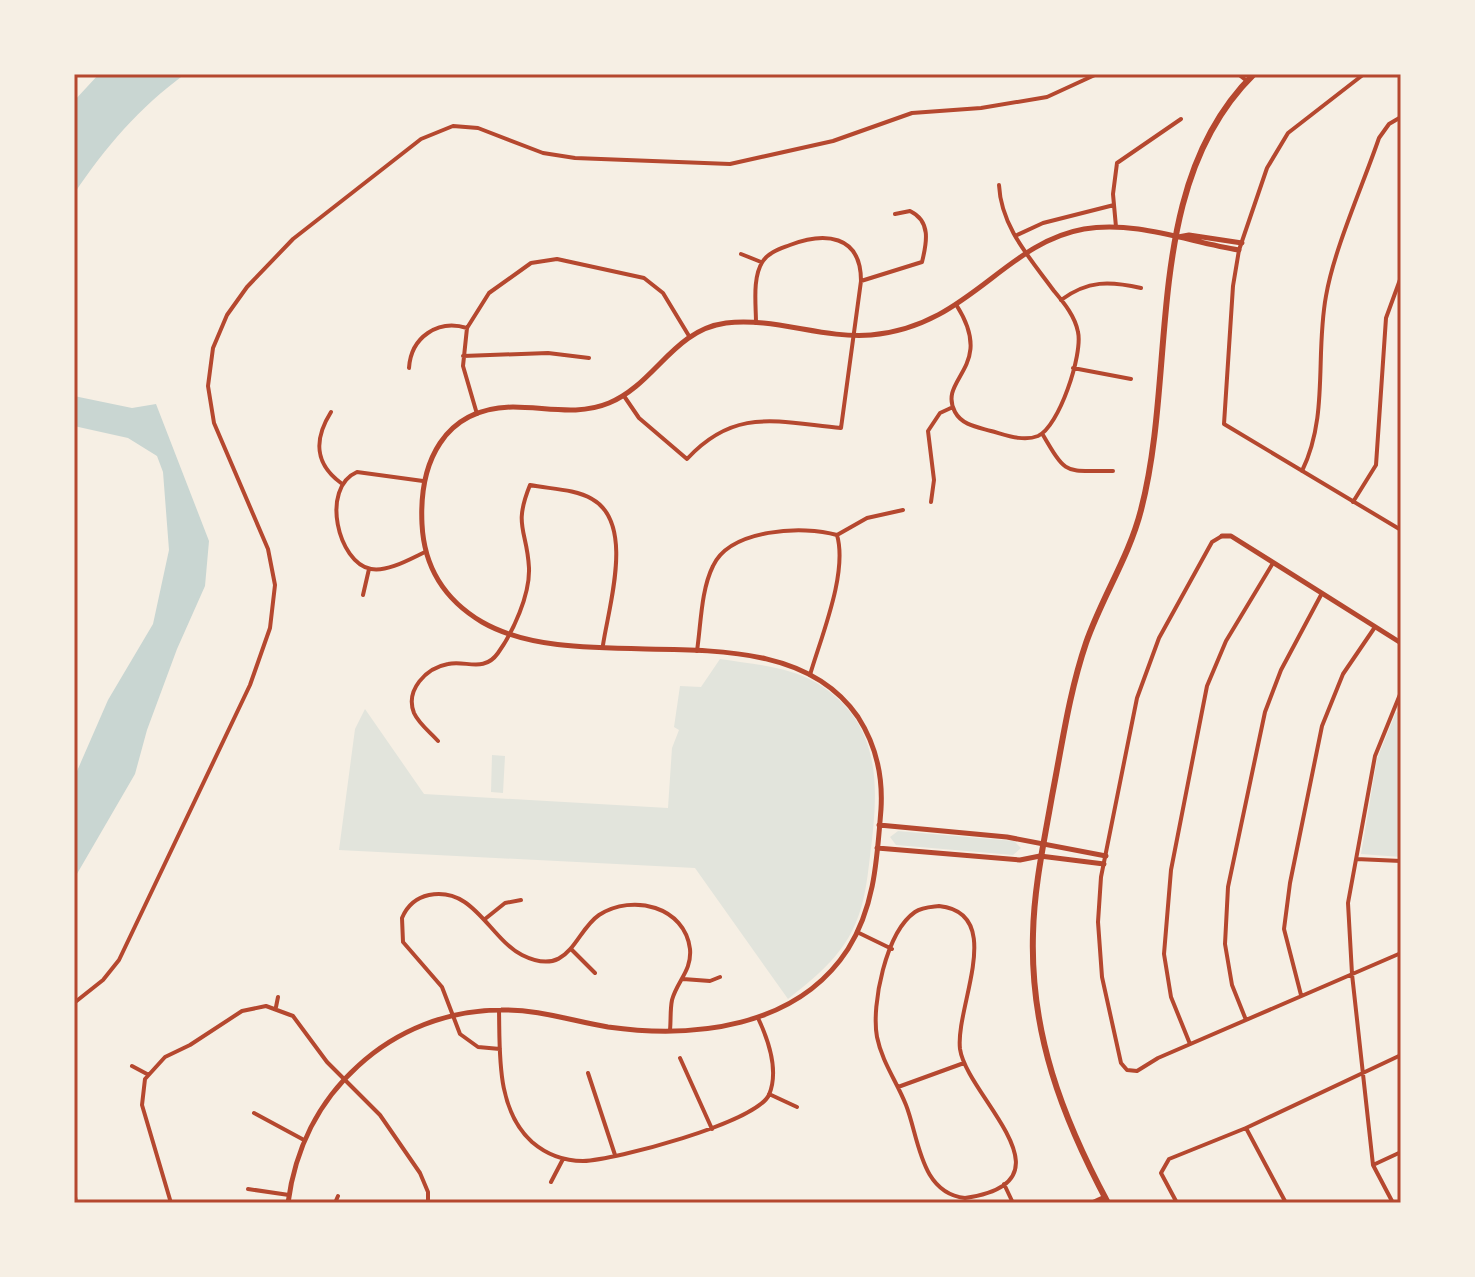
<svg xmlns="http://www.w3.org/2000/svg" width="1475" height="1277" viewBox="0 0 1475 1277" font-family="Rubik,sans-serif">
<rect width="100%" height="100%" fill="#f6efe4"/>
<!-- green -->
<path fill="#e2e4dc" d="M720,659C751,664 787,666 815,682C883,722 879,788 870,856C867,882 864,909 851,933C836,961 813,979 788,999L695,868L339,850L355,729L365,709L424,794L668,808L672,748L679,730L674,727L680,686L701,687Z
M1396,712L1401,713V857L1361,854L1377,759Z
M492,755L505,756L503,793L491,792Z
M898,831L1014,841L1021,848L1013,855L896,845L890,837Z"/>
<!-- water -->
<path fill="#c9d6d2" d="M99,74H185C139,108 106,146 74,194V101Z
M74,396L132,408L156,404L209,541L205,586L177,649L147,730L135,774L74,879V778L108,700L153,624L169,550L163,472L157,456L128,438L74,426Z"/>
<g fill="none" stroke-linecap="round" stroke-linejoin="round">
<!-- minor -->
<path stroke="#b5482f" stroke-width="4" d="M1238,74L1247,81
M1364,74L1288,133L1267,168L1239,250L1233,286L1224,424L1401,530
M1116,227L1113,194L1117,163L1181,119
M1015,236L1043,223L1114,205
M741,254L761,262
M861,281L922,262C927,242 931,221 910,211L895,214
M1061,300C1088,280 1110,281 1141,288
M957,306C996,368 937,378 955,412C962,425 977,427 991,431C1006,435 1023,442 1038,436C1059,427 1083,354 1078,332C1075,316 1064,303 1054,291C1030,258 1001,227 999,185
M463,356L548,353L589,358
M409,368C411,337 438,319 467,328
M1073,368L1131,379
M624,396L639,418L687,459C735,407 777,422 841,428L861,281C861,234 824,232 790,245C780,249 769,252 763,261C752,277 756,305 756,323
M331,412C314,439 314,463 341,483
M477,414L463,366L467,328L489,293L531,263L557,259L644,278L663,293L689,336
M1043,435C1068,478 1065,470 1113,471
M1302,471C1329,416 1315,355 1326,296C1334,249 1363,185 1379,138L1389,124L1401,117
M423,481L357,472C320,488 338,563 371,569C388,572 410,559 425,552
M931,502L934,480L928,431L940,413L953,407
M1353,502L1376,465L1386,318L1401,277
M837,535L867,518L903,510
M1222,536L1212,542L1159,638L1137,698L1101,877L1098,922L1102,977L1121,1063L1127,1070L1137,1071L1158,1058L1401,953
M363,595L369,569
M697,651C701,624 701,590 713,566C730,529 803,525 837,535C848,573 821,637 810,675
M438,741C430,732 419,724 414,713C405,690 426,668 448,664C466,660 484,673 498,653C513,632 530,595 529,568C527,529 513,527 530,485C550,489 575,489 592,499C635,523 609,605 603,645
M1356,859L1401,861
M939,906C1007,913 955,1007 960,1049C967,1097 1079,1182 965,1198C920,1193 919,1138 906,1105C897,1082 882,1062 877,1037C871,1005 886,932 915,912C922,907 931,907 939,906Z
M485,919L505,903L521,900
M857,932L892,949
M572,950L595,973
M683,979L710,981L720,977
M1301,995L1284,929L1290,883L1322,726L1343,674L1375,627
M74,1003L103,980L119,960L250,685L270,628L275,585L268,549L214,423L208,386L213,348L227,315L247,287L293,239L421,139L453,126L478,128L543,153L575,158L730,164L833,141L912,113L981,108L1047,97L1097,74
M276,1007L278,997
M499,1010C500,1054 496,1109 532,1142C546,1154 564,1161 583,1161C615,1160 755,1123 769,1095C779,1071 768,1039 758,1018
M1246,1020L1232,985L1225,944L1228,887L1265,712L1281,670L1321,595
M1190,1044L1171,997L1164,954L1171,870L1207,686L1226,641L1273,563
M500,1049L478,1047L460,1034L442,987L403,942L402,918C407,906 415,898 429,895C474,886 489,938 522,955C570,979 574,932 599,915C633,893 685,907 690,949C692,971 677,981 672,1000C670,1010 671,1020 670,1030
M680,1058L712,1129
M132,1066L147,1074
M588,1073L615,1155
M898,1087L964,1063
M769,1094L797,1107
M254,1113L304,1140
M1246,1128L1286,1203
M1373,1165L1401,1152
M551,1182L563,1159
M1004,1184L1013,1203
M248,1189L289,1195
M74,1190L76,1203
M171,1203L142,1105L145,1079L165,1057L190,1045L242,1011L266,1006L293,1016L327,1062L380,1115L420,1173L428,1192V1203
M335,1203L338,1196
M1177,1203L1161,1173L1169,1159L1246,1128L1401,1055
M1393,1203L1373,1165L1352,974L1348,903L1375,756L1401,692"/>
<!-- tertiary -->
<path stroke="#b5482f" stroke-width="5" d="M1178,237L1189,235L1242,243
M1222,536H1231L1401,643
M879,825L1007,837L1106,856
M877,848L1020,860L1040,856L1104,864
M288,1203C295,1150 318,1102 358,1066C397,1030 448,1010 501,1010C538,1009 572,1021 608,1027C694,1039 797,1028 848,949C875,906 877,858 881,809C883,776 876,745 858,717C781,604 586,682 482,622C445,600 424,567 422,524C419,463 443,408 513,407C546,407 578,416 609,403C655,384 673,330 726,323C774,317 823,339 871,335C968,327 1004,243 1084,229C1135,220 1189,242 1239,250
M1092,1203L1105,1197"/>
<!-- secondary -->
<path stroke="#b5482f" stroke-width="6" d="M1108,1203C1062,1117 1030,1033 1033,934C1034,887 1044,842 1052,796C1062,745 1069,693 1086,643C1102,597 1129,557 1141,510C1178,368 1141,185 1254,74"/>
</g>
<!-- border -->
<rect width="1475" height="1277" fill="none" stroke="#f6efe4" stroke-width="152"/>
<rect x="76" y="76" width="1323" height="1125" fill="none" stroke="#b5482f" stroke-width="3"/>
</svg>
